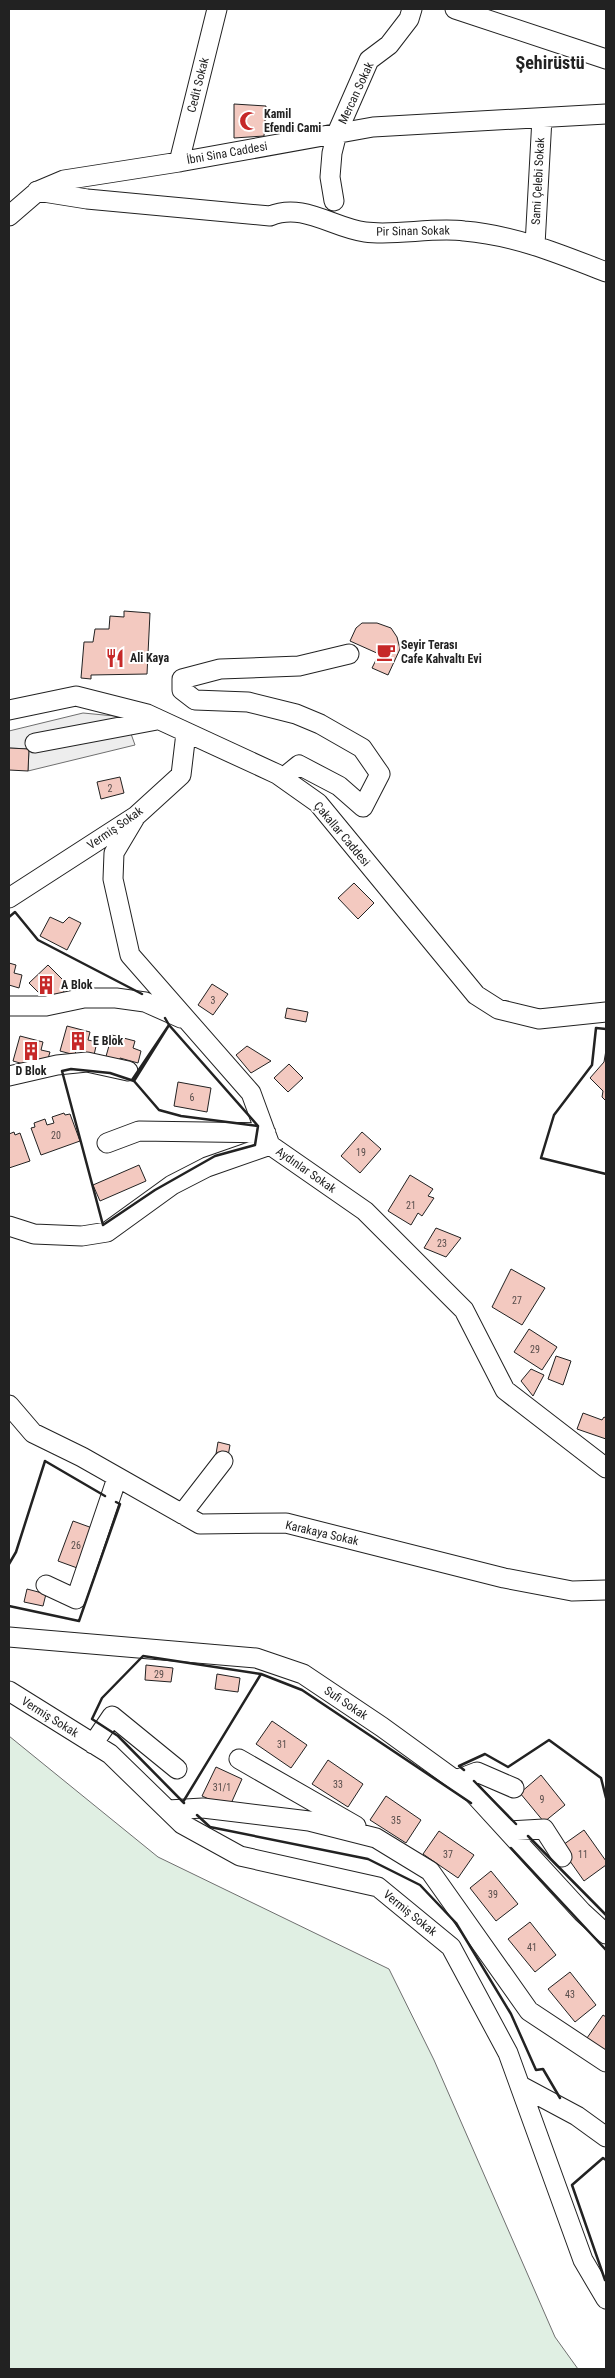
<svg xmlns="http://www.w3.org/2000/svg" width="615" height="2378" viewBox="0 0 615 2378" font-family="'Roboto Condensed',sans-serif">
<rect width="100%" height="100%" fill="#fff"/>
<!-- green -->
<path fill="#e0efe3" stroke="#6f6f6f" d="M9,1736L158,1857L389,1969L434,2060L555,2337L578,2369H9Z"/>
<!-- parking -->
<path fill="#ededed" stroke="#6f6f6f" d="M83,713L125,717L135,745L28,771L29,749L9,748V731Z"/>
<!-- building -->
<path fill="#f3c9c0" stroke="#222" d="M234,104L266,106L264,136L234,138Z
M124,611L150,613L147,674L91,675V679L81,678L84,642H93L95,629H109L110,616L124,617Z
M362,623H377L391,628L397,637L400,649L388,675L372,668L379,654L350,641L356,628Z
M9,748L29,749L28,771L9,770Z
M120,777L124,793L101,799L97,782Z
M354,883L374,903L358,919L338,898Z
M50,917L63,923L69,917L81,923L67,950L40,936Z
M9,963L16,965L14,973L22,975L19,988L9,985Z
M48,965L65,982L60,987L66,994L56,1003L43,990L40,994L29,983Z
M212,984L228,994L213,1015L198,1005Z
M287,1008L308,1012L306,1022L285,1018Z
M67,1026L90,1032L88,1040L97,1042L94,1055L76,1050L75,1055L60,1051Z
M112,1035L135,1041L133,1048L141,1051L138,1063L120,1058L119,1064L105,1060Z
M20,1036L43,1042L41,1050L50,1052L46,1065L29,1060L27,1065L13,1061Z
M247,1046L271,1061L251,1073L236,1055Z
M606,1050V1101L602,1097L603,1091L590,1078L604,1062Z
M289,1064L303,1078L288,1092L274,1078Z
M178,1082L211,1088L207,1112L174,1106Z
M64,1113L65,1115L70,1114L80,1141L41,1155L31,1128L35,1127L34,1123L45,1119L47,1125L54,1123L52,1117Z
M14,1132L15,1135L20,1133L30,1161L9,1168V1134Z
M362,1132L381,1149L360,1173L341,1156Z
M139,1165L146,1181L100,1201L93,1185Z
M410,1175L433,1189L428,1196L434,1198L422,1216L418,1213L411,1225L388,1211Z
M436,1228L461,1238L446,1257L424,1248Z
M511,1269L545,1288L522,1325L492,1307Z
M529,1329L557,1347L542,1370L514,1352Z
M556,1356L571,1361L563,1385L548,1379Z
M531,1369L544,1375L533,1396L521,1381Z
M583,1413L602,1420L604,1417L606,1418V1439L577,1429Z
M218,1442L230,1445L228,1456L216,1454Z
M73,1521L95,1529L80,1569L58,1561Z
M27,1589L46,1594L43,1606L24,1602Z
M146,1665L173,1668L171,1682L145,1680Z
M217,1674L240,1678L238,1692L215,1689Z
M272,1721L307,1745L291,1768L256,1744Z
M328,1760L363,1784L348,1807L312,1784Z
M216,1767L242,1779L229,1808L202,1796Z
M541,1775L565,1805L544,1822L520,1793Z
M386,1796L421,1820L406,1843L370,1820Z
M584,1830L606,1861V1865L584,1881L560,1847Z
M439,1831L474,1855L458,1878L423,1854Z
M491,1871L518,1904L496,1921L470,1888Z
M530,1922L556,1955L535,1972L508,1939Z
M570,1972L596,2005L575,2022L548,1989Z
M603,2015L606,2017V2051L587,2038Z"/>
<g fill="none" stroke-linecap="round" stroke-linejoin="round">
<!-- minor casing -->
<g stroke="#222" stroke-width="21">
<path id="minor" d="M455,9L606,59
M179,162L217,9
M37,191L87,199L270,216C303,202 333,228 365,232C396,236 433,227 464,231C514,235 560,254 606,272
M334,201L330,177L332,153L337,133L369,60L389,45L409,19L412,9
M9,216L38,191L64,180L179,162L373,127L606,114
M535,245L542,118
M9,710L76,696L147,714L277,774L318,803L476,995L498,1009L539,1019L606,1012
M35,743L157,720
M283,778L299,765L339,786L363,807L380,774L362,748L320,724L296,714L248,702L195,700L182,690V679L220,669L299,666L349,654
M136,816L114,853L113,879L130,955L251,1093L270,1145L365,1211L464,1310L505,1390L606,1468
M9,898L136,816L181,775L186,733
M9,1006H46L84,998H116L145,1002L181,1018
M9,1076L57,1065L87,1062L128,1071
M107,1143L139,1131L266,1133
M9,1226L34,1234L82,1236L107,1232L172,1185L207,1167L270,1145
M9,1405L33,1433L82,1457L200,1524L286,1523L504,1578L572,1591L606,1590
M182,1514L223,1461
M46,1585L76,1599L117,1478
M9,1637L256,1658L303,1674L382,1727L473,1793L582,1912L606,1934
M9,1691L110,1754L182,1824L240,1856L378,1887L451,1947L508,2053L583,2260L606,2299
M93,1744L112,1716L177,1769
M239,1759L356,1826
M456,1780L477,1772L514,1788
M168,1810L203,1808L309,1821L376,1838L430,1871L529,2011L606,2062
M508,1831L544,1829L562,1857
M521,2086L577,2116L606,2137"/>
</g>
<!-- minor -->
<use href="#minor" stroke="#fff" stroke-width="19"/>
<!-- wall -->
<path stroke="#222" stroke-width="2.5" d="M9,917L15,912L38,940L142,994
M169,1025L258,1126L181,1116L159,1110L134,1081Z
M606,1029L596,1028L592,1065L554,1115L541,1158L606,1174
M71,1069L110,1073L134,1081L159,1110L181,1116L258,1126L255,1145L215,1156L155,1190L103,1225L62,1071Z
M132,1080L169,1025L165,1018
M9,1564L16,1552L45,1461L105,1496
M9,1606L79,1621L120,1504L116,1502
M143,1656L261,1674L183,1802L118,1736L92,1719L102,1698Z
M464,1770L459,1766L485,1754L508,1767L549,1740L601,1778L606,1798
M474,1781L516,1824
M184,1803L183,1802L261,1674L302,1690L471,1803
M197,1815L210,1827L368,1859L420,1885L456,1923L511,2014L536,2070L543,2069L560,2098
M528,1836L606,1915
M511,1848L606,1950
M605,2280L572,2185L603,2158L606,2160"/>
</g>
<!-- icons -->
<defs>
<g id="mosque-bare" transform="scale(1.5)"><path d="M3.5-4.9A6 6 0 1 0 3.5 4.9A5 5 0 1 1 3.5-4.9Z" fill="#c62828" stroke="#fff" stroke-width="2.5" paint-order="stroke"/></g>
<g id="cafe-bare" transform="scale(1.5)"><path d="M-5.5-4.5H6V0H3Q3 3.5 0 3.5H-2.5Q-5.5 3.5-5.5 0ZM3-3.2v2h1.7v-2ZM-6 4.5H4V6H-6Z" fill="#c62828" stroke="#fff" stroke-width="2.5" paint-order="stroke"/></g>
<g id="restaurant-bare" transform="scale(1.5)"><path d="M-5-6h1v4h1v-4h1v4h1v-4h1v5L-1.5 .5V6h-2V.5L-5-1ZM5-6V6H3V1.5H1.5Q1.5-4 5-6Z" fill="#c62828" stroke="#fff" stroke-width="2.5" paint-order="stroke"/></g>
<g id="building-bare" transform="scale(1.5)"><path d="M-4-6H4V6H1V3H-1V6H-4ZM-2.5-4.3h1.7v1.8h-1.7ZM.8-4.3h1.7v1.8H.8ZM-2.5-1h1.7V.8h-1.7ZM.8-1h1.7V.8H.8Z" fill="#c62828" stroke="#fff" stroke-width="2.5" paint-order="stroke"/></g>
</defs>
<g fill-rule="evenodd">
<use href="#mosque-bare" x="249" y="121"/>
<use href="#cafe-bare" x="386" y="652"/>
<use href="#restaurant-bare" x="115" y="658"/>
<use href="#building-bare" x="46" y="985"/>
<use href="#building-bare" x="78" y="1041"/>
<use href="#building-bare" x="31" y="1051"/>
</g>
<g text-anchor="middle" stroke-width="4" stroke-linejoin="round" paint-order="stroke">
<!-- number labels -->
<g font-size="10" fill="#564c4a">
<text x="110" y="792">2</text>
<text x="213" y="1004">3</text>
<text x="192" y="1101">6</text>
<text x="56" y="1139">20</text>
<text x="361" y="1156">19</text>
<text x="411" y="1209">21</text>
<text x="442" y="1247">23</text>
<text x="517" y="1304">27</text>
<text x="535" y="1353">29</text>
<text x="76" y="1549">26</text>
<text x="159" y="1678">29</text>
<text x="282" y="1748">31</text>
<text x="338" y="1788">33</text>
<text x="222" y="1791">31/1</text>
<text x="542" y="1803">9</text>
<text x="396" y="1824">35</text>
<text x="448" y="1858">37</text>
<text x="583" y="1858">11</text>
<text x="493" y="1898">39</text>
<text x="532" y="1951">41</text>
<text x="570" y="1998">43</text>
</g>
<!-- street labels -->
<g font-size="12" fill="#222" stroke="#fff">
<text transform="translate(198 85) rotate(-76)" y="4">Cedit Sokak</text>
<text transform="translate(356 93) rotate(-65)" y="4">Mercan Sokak</text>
<text transform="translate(227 153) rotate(-10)" y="4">İbni Sina Caddesi</text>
<text transform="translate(538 181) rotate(-87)" y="4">Sami Çelebi Sokak</text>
<text transform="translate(413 231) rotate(-1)" y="4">Pir Sinan Sokak</text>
<text transform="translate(115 828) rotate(-35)" y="4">Vermiş Sokak</text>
<text transform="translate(342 834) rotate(50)" y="4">Çakallar Caddesi</text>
<text transform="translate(306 1170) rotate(35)" y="4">Aydınlar Sokak</text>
<text transform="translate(322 1533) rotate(13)" y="4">Karakaya Sokak</text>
<text transform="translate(346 1703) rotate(34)" y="4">Sufi Sokak</text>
<text transform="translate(50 1717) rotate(32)" y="4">Vermiş Sokak</text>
<text transform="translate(410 1913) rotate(39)" y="4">Vermiş Sokak</text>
</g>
<!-- poi labels -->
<g font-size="12" font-weight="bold" fill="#222" stroke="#fff" text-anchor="start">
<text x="264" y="118">Kamil<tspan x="264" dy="14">Efendi Cami</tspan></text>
<text x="401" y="649">Seyir Terası<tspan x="401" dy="14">Cafe Kahvaltı Evi</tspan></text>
<text x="130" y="662">Ali Kaya</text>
<text x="61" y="989">A Blok</text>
<text x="93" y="1045">E Blok</text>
<text x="31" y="1075" text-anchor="middle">D Blok</text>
</g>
<!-- district labels -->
<g font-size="18" font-weight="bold" fill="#222" stroke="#fff">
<text x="550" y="69">Şehirüstü</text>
</g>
</g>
<!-- border -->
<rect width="615" height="2378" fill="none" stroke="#222222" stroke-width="20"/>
</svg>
